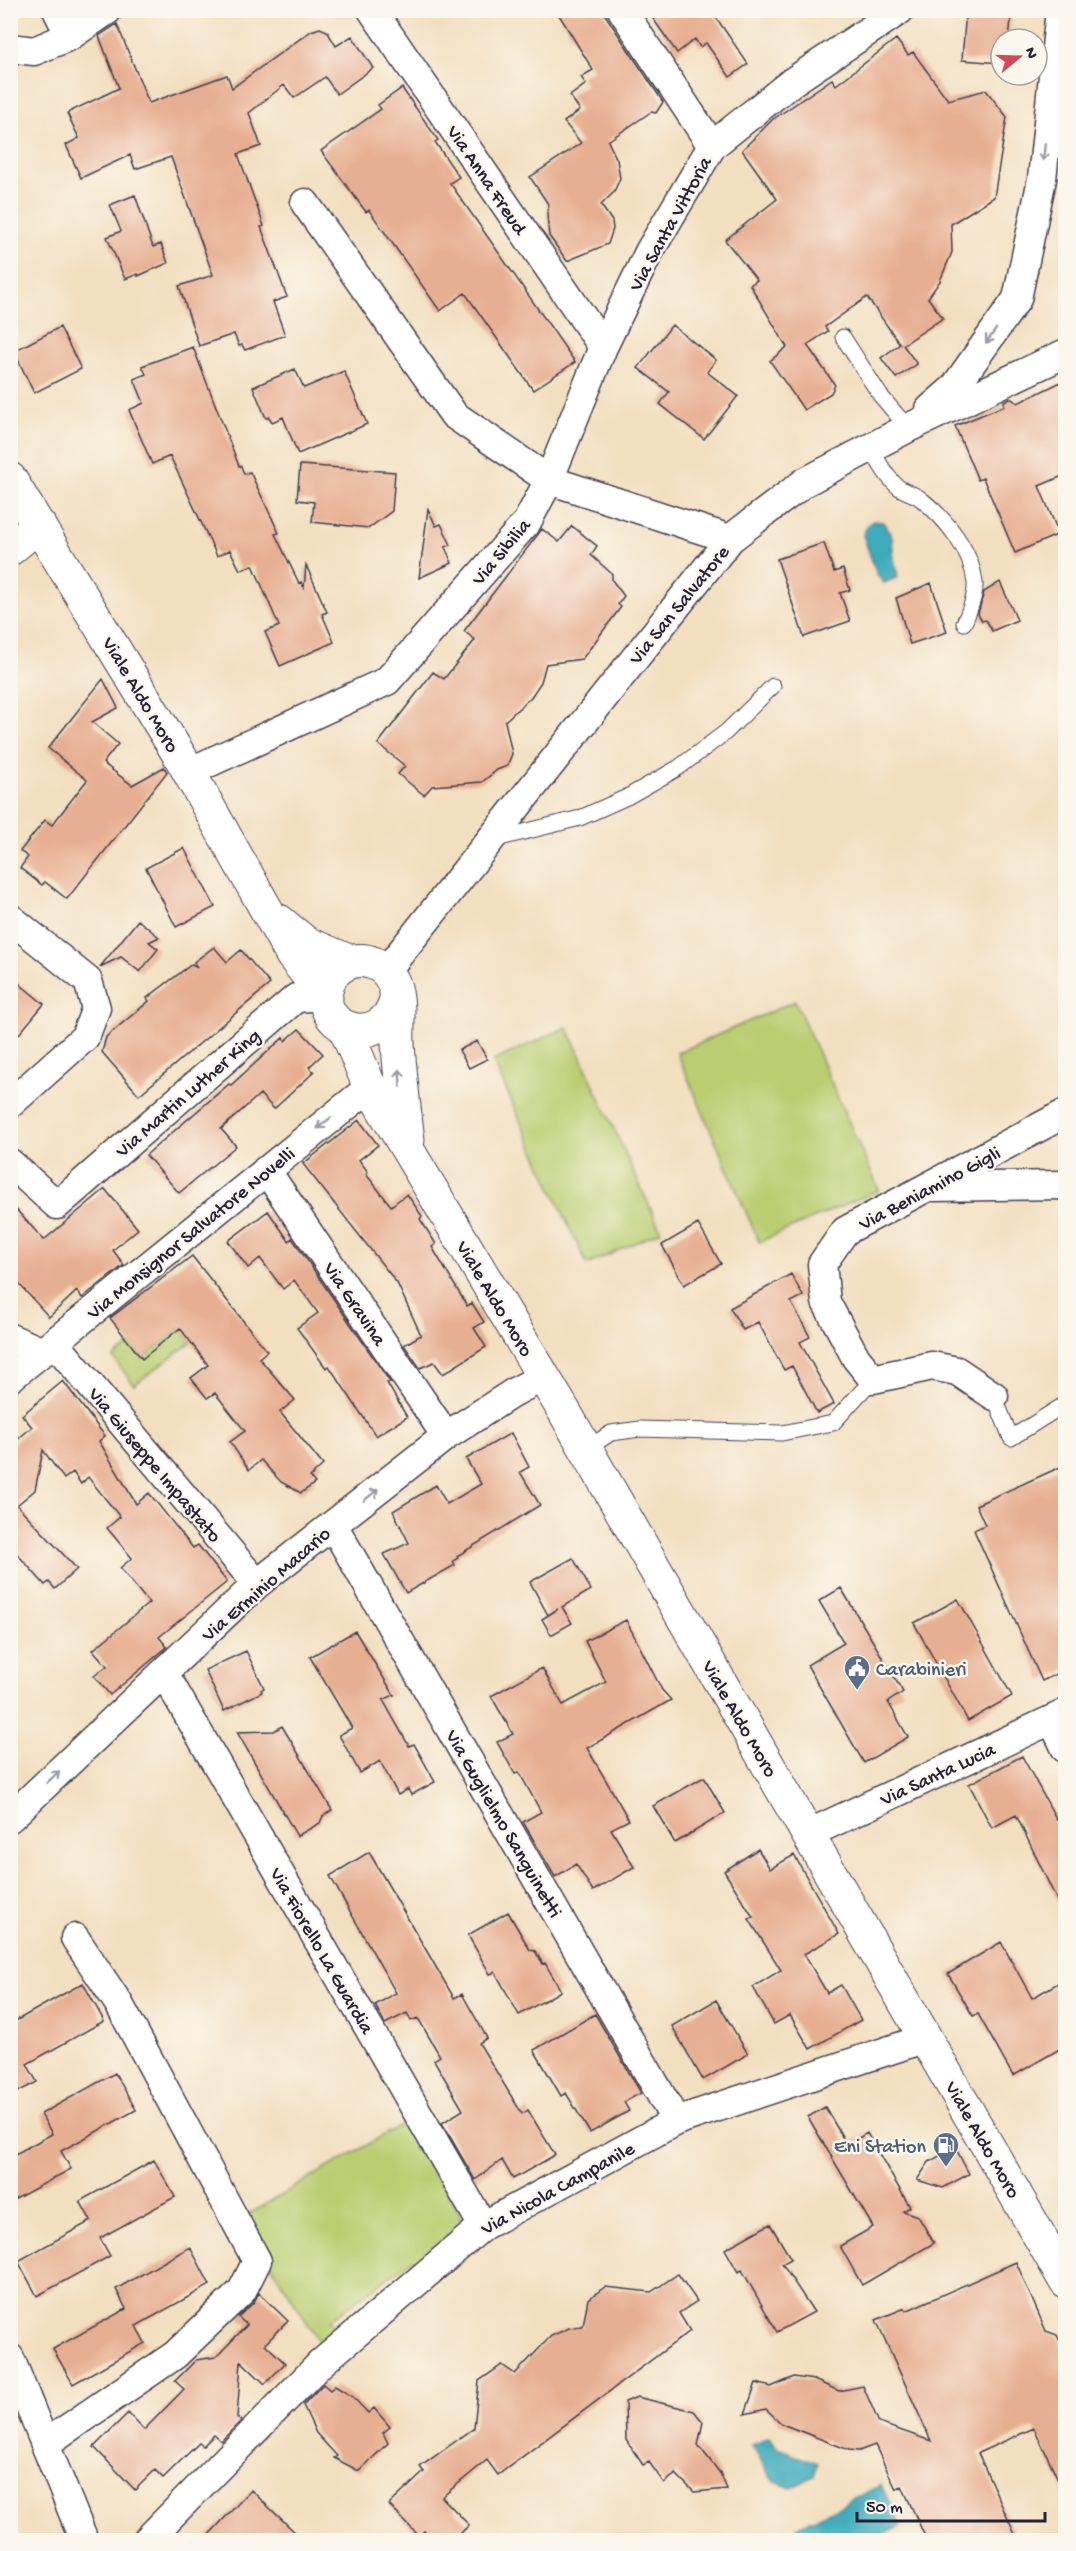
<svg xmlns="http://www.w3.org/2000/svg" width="1076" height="2551" viewBox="0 0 1076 2551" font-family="'Gochi Hand',sans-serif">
<rect width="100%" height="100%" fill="#fbf7ec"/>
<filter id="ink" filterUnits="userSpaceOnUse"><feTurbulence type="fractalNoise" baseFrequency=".0167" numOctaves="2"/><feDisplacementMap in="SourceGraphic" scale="12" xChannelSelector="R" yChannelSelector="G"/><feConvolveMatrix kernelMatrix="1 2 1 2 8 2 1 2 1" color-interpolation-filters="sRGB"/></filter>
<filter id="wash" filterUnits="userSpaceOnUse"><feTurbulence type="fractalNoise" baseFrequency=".008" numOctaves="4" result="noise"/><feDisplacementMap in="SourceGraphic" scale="24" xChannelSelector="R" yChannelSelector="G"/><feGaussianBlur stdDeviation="1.35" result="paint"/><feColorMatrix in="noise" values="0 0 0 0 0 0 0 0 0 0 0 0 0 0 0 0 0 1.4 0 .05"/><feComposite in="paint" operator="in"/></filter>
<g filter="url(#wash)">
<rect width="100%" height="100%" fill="#f2dfc0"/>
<!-- green -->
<path fill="#bace71" stroke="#6e7856" stroke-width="1.5" d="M795,1001L879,1190L759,1242L677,1053Z
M567,1027L661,1231L587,1265L493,1061Z
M180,1328L191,1342L134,1385L113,1358L131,1344L142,1359Z
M406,2122L458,2209L462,2226L422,2268L414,2259L330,2320L341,2338L324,2350L242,2218Z"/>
<!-- water -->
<path fill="#3dabbb" stroke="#30667b" stroke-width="1.5" d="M873,521L883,522L892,537L893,554L898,577L884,583L877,575L863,535L868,525Z
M770,2437L777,2448L818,2463L814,2476L791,2488L773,2481L752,2445Z
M881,2485L901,2526L874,2540H804L797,2527Z"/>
<g id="blocks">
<!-- building -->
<path fill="#e7af91" d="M556,10H602L663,102L656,113L651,112L608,141L617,160L620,178L614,192L601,205L612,221L613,229L608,244L567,261L549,236L547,214L548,204L530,177L581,143L564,122L580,110L570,96L586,84L581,77L593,70Z
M647,10H711L748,64L730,77L706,43L700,47L695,39L677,53Z
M966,10H1012L1009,39H1001V63L962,60Z
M117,24L149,103L227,75L232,88L311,31L320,28L327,31L336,46L352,36L373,68L337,94L325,77L294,98L284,85L249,113L261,146L238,154L264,226L261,227L287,297L273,302L285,335L245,350L242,345L239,346L234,334L199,346L179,286L213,275L171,157L135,169L130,155L81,178L66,145L79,138L67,113L119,88L99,36Z
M896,39L908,55L913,52L948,100L986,90L1007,117L994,197L951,224L952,252L940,281L928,298L943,318L903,345L917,364L896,378L881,358L900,344L867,297L825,327L828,331L807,345L835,385L831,393L804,410L770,361L787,347L750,285L757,280L725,240L777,199L742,150L772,120L832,79L836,85Z
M402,88L438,140L435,142L459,177L450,183L575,362L533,390L465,293L440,311L369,210L366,212L321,151L381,109L378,105Z
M135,195L153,247L161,244L168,263L138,276V274L125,279L107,237L121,231L110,205Z
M672,325L716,360L707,372L738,396L704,439L660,404L669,392L638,368Z
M60,327L81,369L34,393L14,351Z
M193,347L239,466H241L244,474L250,472L279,533L275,534L299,583L301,582L304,588L306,565L327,612L322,614L334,642L280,666L265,632L279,626L253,565L240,570L230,550L217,556L170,456L152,464L129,410L144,403L134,379L146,374L142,366Z
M295,369L304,388L344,371L367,424L298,454L283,417L272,422L269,417L266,418L253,387Z
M1065,380V475L1039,486L1059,534L1015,553L983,478L978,480L955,426L1004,406V401L1010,398L1018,403Z
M300,465L395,472L392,511L369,528L312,522L314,502L297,500Z
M428,509L436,526L441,524L451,545L445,547L452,563L419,578Z
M572,526L597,546L591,555L612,574V580L624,596L618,604L621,607L582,659L546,664L541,682L531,697L505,721L512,754L507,766L497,770L482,782L432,786L424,795L398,774L405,766L378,744L433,672L444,679L475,640L464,631L542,529L559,542Z
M824,543L834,572L843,569L850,590L840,593L850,621L804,637L777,559Z
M1000,582L1017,620L992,631L986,620L982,621L978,614L984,592Z
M931,583L947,632L910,644L896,598Z
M103,679L118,708L92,722L118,744L103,763L132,785L164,767L167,772L67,899L45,882L42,885L20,868L28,857L20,851L45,820L52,825L87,780L48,748Z
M184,848L215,907L176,927L146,868Z
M138,920L159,937L149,942L158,949L140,972L121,957L100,967Z
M214,947L227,962L241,950L270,984L139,1095L102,1052L106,1037L149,1001L147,998L192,964L197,968L194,962Z
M10,976L44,1004L10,1045Z
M299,1029L323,1054L309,1067L314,1072L274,1109L260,1094L221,1129L236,1146L179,1193L146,1155L229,1084L231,1085L283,1038L285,1041Z
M477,1041L487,1059L469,1068L459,1050Z
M359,1120L378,1145L359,1160L368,1172L366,1174L391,1206L407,1194L422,1216L420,1219L436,1244L432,1247L467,1306L472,1303L484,1322L474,1328L486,1347L443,1374L434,1362L420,1368L404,1345L421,1335L397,1283L303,1164Z
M105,1189L138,1229L113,1250L124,1265L82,1298L77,1291L49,1317L10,1274V1203L44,1240Z
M268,1211L289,1241L292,1238L390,1382L387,1383L407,1417L376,1436L329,1366L326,1368L297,1328L318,1313L294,1280L283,1289L260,1258L248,1268L228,1241Z
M698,1224L721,1264L684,1285L662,1245Z
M192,1256L267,1351L259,1358L295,1400L280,1412L323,1465L310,1477L315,1483L301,1493L281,1482L261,1460L249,1470L230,1442L245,1431L215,1393L207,1398L191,1378L208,1365L180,1328L142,1359L110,1318Z
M791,1274L803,1296L791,1302L810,1337L800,1342L834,1404L817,1413L792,1366L784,1370L758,1322L743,1330L730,1308Z
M63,1381L105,1436L99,1441L136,1504L149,1493L193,1548L198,1545L227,1582L159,1637L167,1647L110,1695L94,1676L107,1666L93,1650L149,1603L120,1568L132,1558L107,1528L120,1517L88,1477L81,1484L73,1472L64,1479L43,1450L35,1490L17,1505L77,1569L55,1589L49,1582L45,1585L10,1546V1446L32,1427L22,1415Z
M511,1433L529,1467L520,1472L540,1505L457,1556L458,1558L453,1561L455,1565L406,1593L384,1554L409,1543L393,1511L436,1485L447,1504L481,1484L466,1459Z
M1065,1465V1670L1042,1681L974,1530L985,1525L976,1505Z
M573,1558L591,1590L562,1607L572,1623L551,1635L542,1619L558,1609L548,1615L530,1582Z
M841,1588L903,1692L888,1702L908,1737L864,1763L807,1665L844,1643L819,1601Z
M958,1599L1012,1696L968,1721L914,1623Z
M626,1620L662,1690L671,1700L587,1748L629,1820L611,1829L634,1867L593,1891L576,1864L555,1877L523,1822L541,1812L519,1772L515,1774L497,1742L513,1734L491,1696L542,1668L563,1705L606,1682L585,1641Z
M355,1631L394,1695L383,1700L409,1746L414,1744L435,1782L411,1795L408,1789L398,1795L380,1761L360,1773L339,1735L352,1728L310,1657Z
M246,1651L264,1688L261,1690L262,1692L224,1711L205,1670Z
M282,1726L332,1810L323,1816L320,1823L297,1836L237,1732L274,1731Z
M1022,1756L1057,1820L1065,1815V1917L1016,1815L992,1828L969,1784Z
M704,1777L725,1813L675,1843L653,1806Z
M758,1849L770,1869L794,1855L839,1934L804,1954L827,1993L841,1985L861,2020L810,2049L790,2015L774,2024L753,1987L781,1970L749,1919L753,1917L724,1871Z
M369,1852L454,1998L462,1994L487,2038L479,2043L522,2114L528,2110L555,2155L513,2179L502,2160L475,2180L442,2123L463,2110L434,2060L440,2056L418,2018L411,2021L407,2013L385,2024L375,2005L396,1993L330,1876Z
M508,1912L530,1950L535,1951L543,1964L545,1963L561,1991L519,2015L495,1972L490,1974L468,1935Z
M1001,1942L1032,1998L1065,1979V2046L1013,2076L978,2014L973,2016L948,1974Z
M83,1983L104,2021L27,2064L37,2082L10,2096V2024Z
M716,2000L748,2054L703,2080L672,2026Z
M595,2014L641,2093L624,2102L629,2111L590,2133L566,2093L561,2096L534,2050Z
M115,2073L136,2110L61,2151L71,2169L10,2202V2157L52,2134L41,2114Z
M825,2107L847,2145L867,2133L910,2207L903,2211L918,2216L934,2243L862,2285L840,2246L873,2227L808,2117Z
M955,2147L969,2174L943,2188L917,2180L929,2162Z
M154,2160L175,2197L100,2238L110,2256L37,2296L18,2261L91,2221L80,2201Z
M770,2224L791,2259L782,2264L814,2312L777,2332L742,2270L738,2272L725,2249Z
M190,2247L210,2285L136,2326L145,2343L73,2384L53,2349L126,2309L116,2289Z
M1016,2262L1046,2331L1057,2335L1065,2352V2494L1034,2428L978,2453L1018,2541H927L902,2486L896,2489L875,2445L859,2451L849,2450L782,2424L766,2409L745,2414L756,2383L771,2387L794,2377L814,2380L839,2391L863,2386L879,2423L931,2441L876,2320L905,2308L906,2311Z
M678,2274L697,2301L679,2313L690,2331L498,2475L487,2460L442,2497L469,2525L453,2541H433L424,2531L419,2536L389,2505L424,2472L420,2467L474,2428L479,2381L502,2365L515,2374L551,2336L569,2328L583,2326L588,2299L605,2287L651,2292Z
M259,2293L288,2321L265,2344L285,2363L265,2384L241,2361L237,2418L241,2421L221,2441L214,2435L203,2446L199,2443L163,2478L155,2470L135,2490L94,2447L128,2413L144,2430L184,2389L175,2381L196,2360L216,2357L247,2325L238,2317L253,2303Z
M323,2384L330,2390L335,2386L353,2397L368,2413L374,2408L390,2427L383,2433L388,2443L359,2471L334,2458L337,2456L316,2433L303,2405Z
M637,2397L694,2411L703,2422L698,2445L720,2473L727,2489L694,2492L676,2474L664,2483L649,2462L643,2465L626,2440L625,2402Z
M251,2490L304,2541H203Z"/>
</g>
</g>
<g filter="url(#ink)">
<use href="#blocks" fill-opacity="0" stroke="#413e4f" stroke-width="1.5"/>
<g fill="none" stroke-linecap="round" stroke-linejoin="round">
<!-- lane casing -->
<g stroke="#413e4f" stroke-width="17">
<path id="lane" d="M843,337L880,395L908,428
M871,447C878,461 885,475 897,486C903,492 914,493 921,499C946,519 972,551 975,583C976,596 969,612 964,623
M492,840L580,818L627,797L678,768L726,732L773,686
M994,1396L1011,1438L1062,1406L1066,1408
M586,1449L611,1433L640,1429L782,1433L833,1423L873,1379"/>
</g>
<!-- street casing -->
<g stroke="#413e4f" stroke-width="31">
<path id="street" d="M57,10L70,36
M372,10L603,347
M622,10L712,146
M10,48L34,51L70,36L108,10
M305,203L454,415L549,480L730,539
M930,409L954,388L1017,299L1042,179L1060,10
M189,772L387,681L527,522L549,480L603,347L649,252L712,146L792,82L900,10
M10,918L88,981L96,1008L85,1037L10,1104
M386,971L730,539L805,482L908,428L1066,353
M10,1163L57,1205L296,998L324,996
M266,1170L446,1436
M934,1187L1066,1185
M10,1338L43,1352
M55,1343L257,1584
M10,1378L370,1087
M994,1396L957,1371L932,1366L873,1379L856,1358L826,1302L822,1264L845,1231L1066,1113
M333,1525L676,2121
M164,1673L483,2226
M1052,1720L1066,1749
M10,1818L257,1584L446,1436L516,1391L543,1377
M808,1834L1066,1713
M10,2358L84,2540
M45,2444L175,2355L242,2291L257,2261L119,2004L75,1938
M147,2540L320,2364L483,2226L676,2121L926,2038"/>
</g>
<!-- secondary casing -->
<g stroke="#413e4f" stroke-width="35">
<path id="secondary" d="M10,479L181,758L292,955L326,998
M10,549L39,525
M279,921L306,943L351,962
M396,999C382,1054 311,1028 328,984C331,974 340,966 350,962C366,957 385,965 392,980C401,998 397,1025 398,1044C400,1077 404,1108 408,1140
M345,1028L370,1087L564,1411L1066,2282"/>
</g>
<!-- lane -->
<use href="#lane" stroke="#fff" stroke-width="15"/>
<!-- street -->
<use href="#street" stroke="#fff" stroke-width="28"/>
<!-- secondary -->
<use href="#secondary" stroke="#fff" stroke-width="33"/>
</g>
<!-- one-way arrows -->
<defs><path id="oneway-shaft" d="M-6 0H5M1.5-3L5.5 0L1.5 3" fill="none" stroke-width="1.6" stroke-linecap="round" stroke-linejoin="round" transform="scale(1.5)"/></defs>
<g stroke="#9c9ca7">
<use href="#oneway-shaft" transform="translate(1044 152) rotate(96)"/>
<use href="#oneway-shaft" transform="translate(991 336) rotate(126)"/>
<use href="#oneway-shaft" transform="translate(400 1078) rotate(-93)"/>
<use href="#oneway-shaft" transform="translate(324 1123) rotate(141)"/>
<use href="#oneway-shaft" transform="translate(371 1495) rotate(-38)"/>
<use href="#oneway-shaft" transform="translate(53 1777) rotate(-43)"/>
</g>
</g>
<!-- icons -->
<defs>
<g id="civic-pin" transform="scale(1.35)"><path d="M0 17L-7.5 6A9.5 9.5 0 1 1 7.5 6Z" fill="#5c6f8a" stroke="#fbf7ec"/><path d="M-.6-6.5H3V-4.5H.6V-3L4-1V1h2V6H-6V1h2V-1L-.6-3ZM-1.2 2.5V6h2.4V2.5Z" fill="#fff"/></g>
<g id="fuel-pin" transform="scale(1.35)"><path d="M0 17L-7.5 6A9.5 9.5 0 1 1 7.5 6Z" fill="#5c6f8a" stroke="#fbf7ec"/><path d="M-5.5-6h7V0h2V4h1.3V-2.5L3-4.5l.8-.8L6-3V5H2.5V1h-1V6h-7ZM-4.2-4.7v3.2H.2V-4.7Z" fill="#fff"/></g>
</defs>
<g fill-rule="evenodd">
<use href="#civic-pin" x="857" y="1668"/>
<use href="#fuel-pin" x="946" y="2145"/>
</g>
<g text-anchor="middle" stroke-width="5" stroke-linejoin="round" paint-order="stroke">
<!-- street labels -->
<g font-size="20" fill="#22223b" stroke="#fbf7ec">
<text transform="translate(488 179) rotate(56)" y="7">Via Anna Freud</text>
<text transform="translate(669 223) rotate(-61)" y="7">Via Santa Vittoria</text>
<text transform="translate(500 551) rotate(-50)" y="7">Via Sibilia</text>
<text transform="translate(678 604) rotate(-51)" y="7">Via San Salvatore</text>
<text transform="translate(142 694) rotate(59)" y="7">Viale Aldo Moro</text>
<text transform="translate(187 1092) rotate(-41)" y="7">Via Martin Luther King</text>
<text transform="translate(929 1187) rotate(-28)" y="7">Via Beniamino Gigli</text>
<text transform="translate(190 1232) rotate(-39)" y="7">Via Monsignor Salvatore Novelli</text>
<text transform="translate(496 1298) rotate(59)" y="7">Viale Aldo Moro</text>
<text transform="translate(356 1303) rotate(56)" y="7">Via Gravina</text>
<text transform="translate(156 1464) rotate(50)" y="7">Via Giuseppe Impastato</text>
<text transform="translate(265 1583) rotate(-41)" y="7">Via Erminio Macario</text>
<text transform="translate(741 1718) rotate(60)" y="7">Viale Aldo Moro</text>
<text transform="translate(937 1773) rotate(-25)" y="7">Via Santa Lucia</text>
<text transform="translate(505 1823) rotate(60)" y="7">Via Guglielmo Sanguinetti</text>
<text transform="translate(323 1950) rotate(60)" y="7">Via Fiorello La Guardia</text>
<text transform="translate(984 2139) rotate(60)" y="7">Viale Aldo Moro</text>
<text transform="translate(557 2187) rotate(-29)" y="7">Via Nicola Campanile</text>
</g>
<!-- service labels -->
<g font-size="20" fill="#4e5e75" stroke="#fbf7ec" text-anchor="start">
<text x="876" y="1675">Carabinieri</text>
<text x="926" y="2152" text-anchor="end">Eni Station</text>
</g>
</g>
<!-- margin -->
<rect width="1076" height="2551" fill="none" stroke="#fbf7ec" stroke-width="36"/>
<!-- north arrow -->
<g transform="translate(1019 57) rotate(71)"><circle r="28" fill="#fbf7ec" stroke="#a4a2a5" stroke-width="1.5"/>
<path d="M0-4.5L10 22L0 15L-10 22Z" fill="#d1495b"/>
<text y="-9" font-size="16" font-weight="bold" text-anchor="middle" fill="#22223b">N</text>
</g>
<!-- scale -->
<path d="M857 2512v9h188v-9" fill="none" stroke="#22223b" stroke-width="3"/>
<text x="866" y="2512" font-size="18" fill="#22223b" stroke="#fbf7ec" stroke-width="4.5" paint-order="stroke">50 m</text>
</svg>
